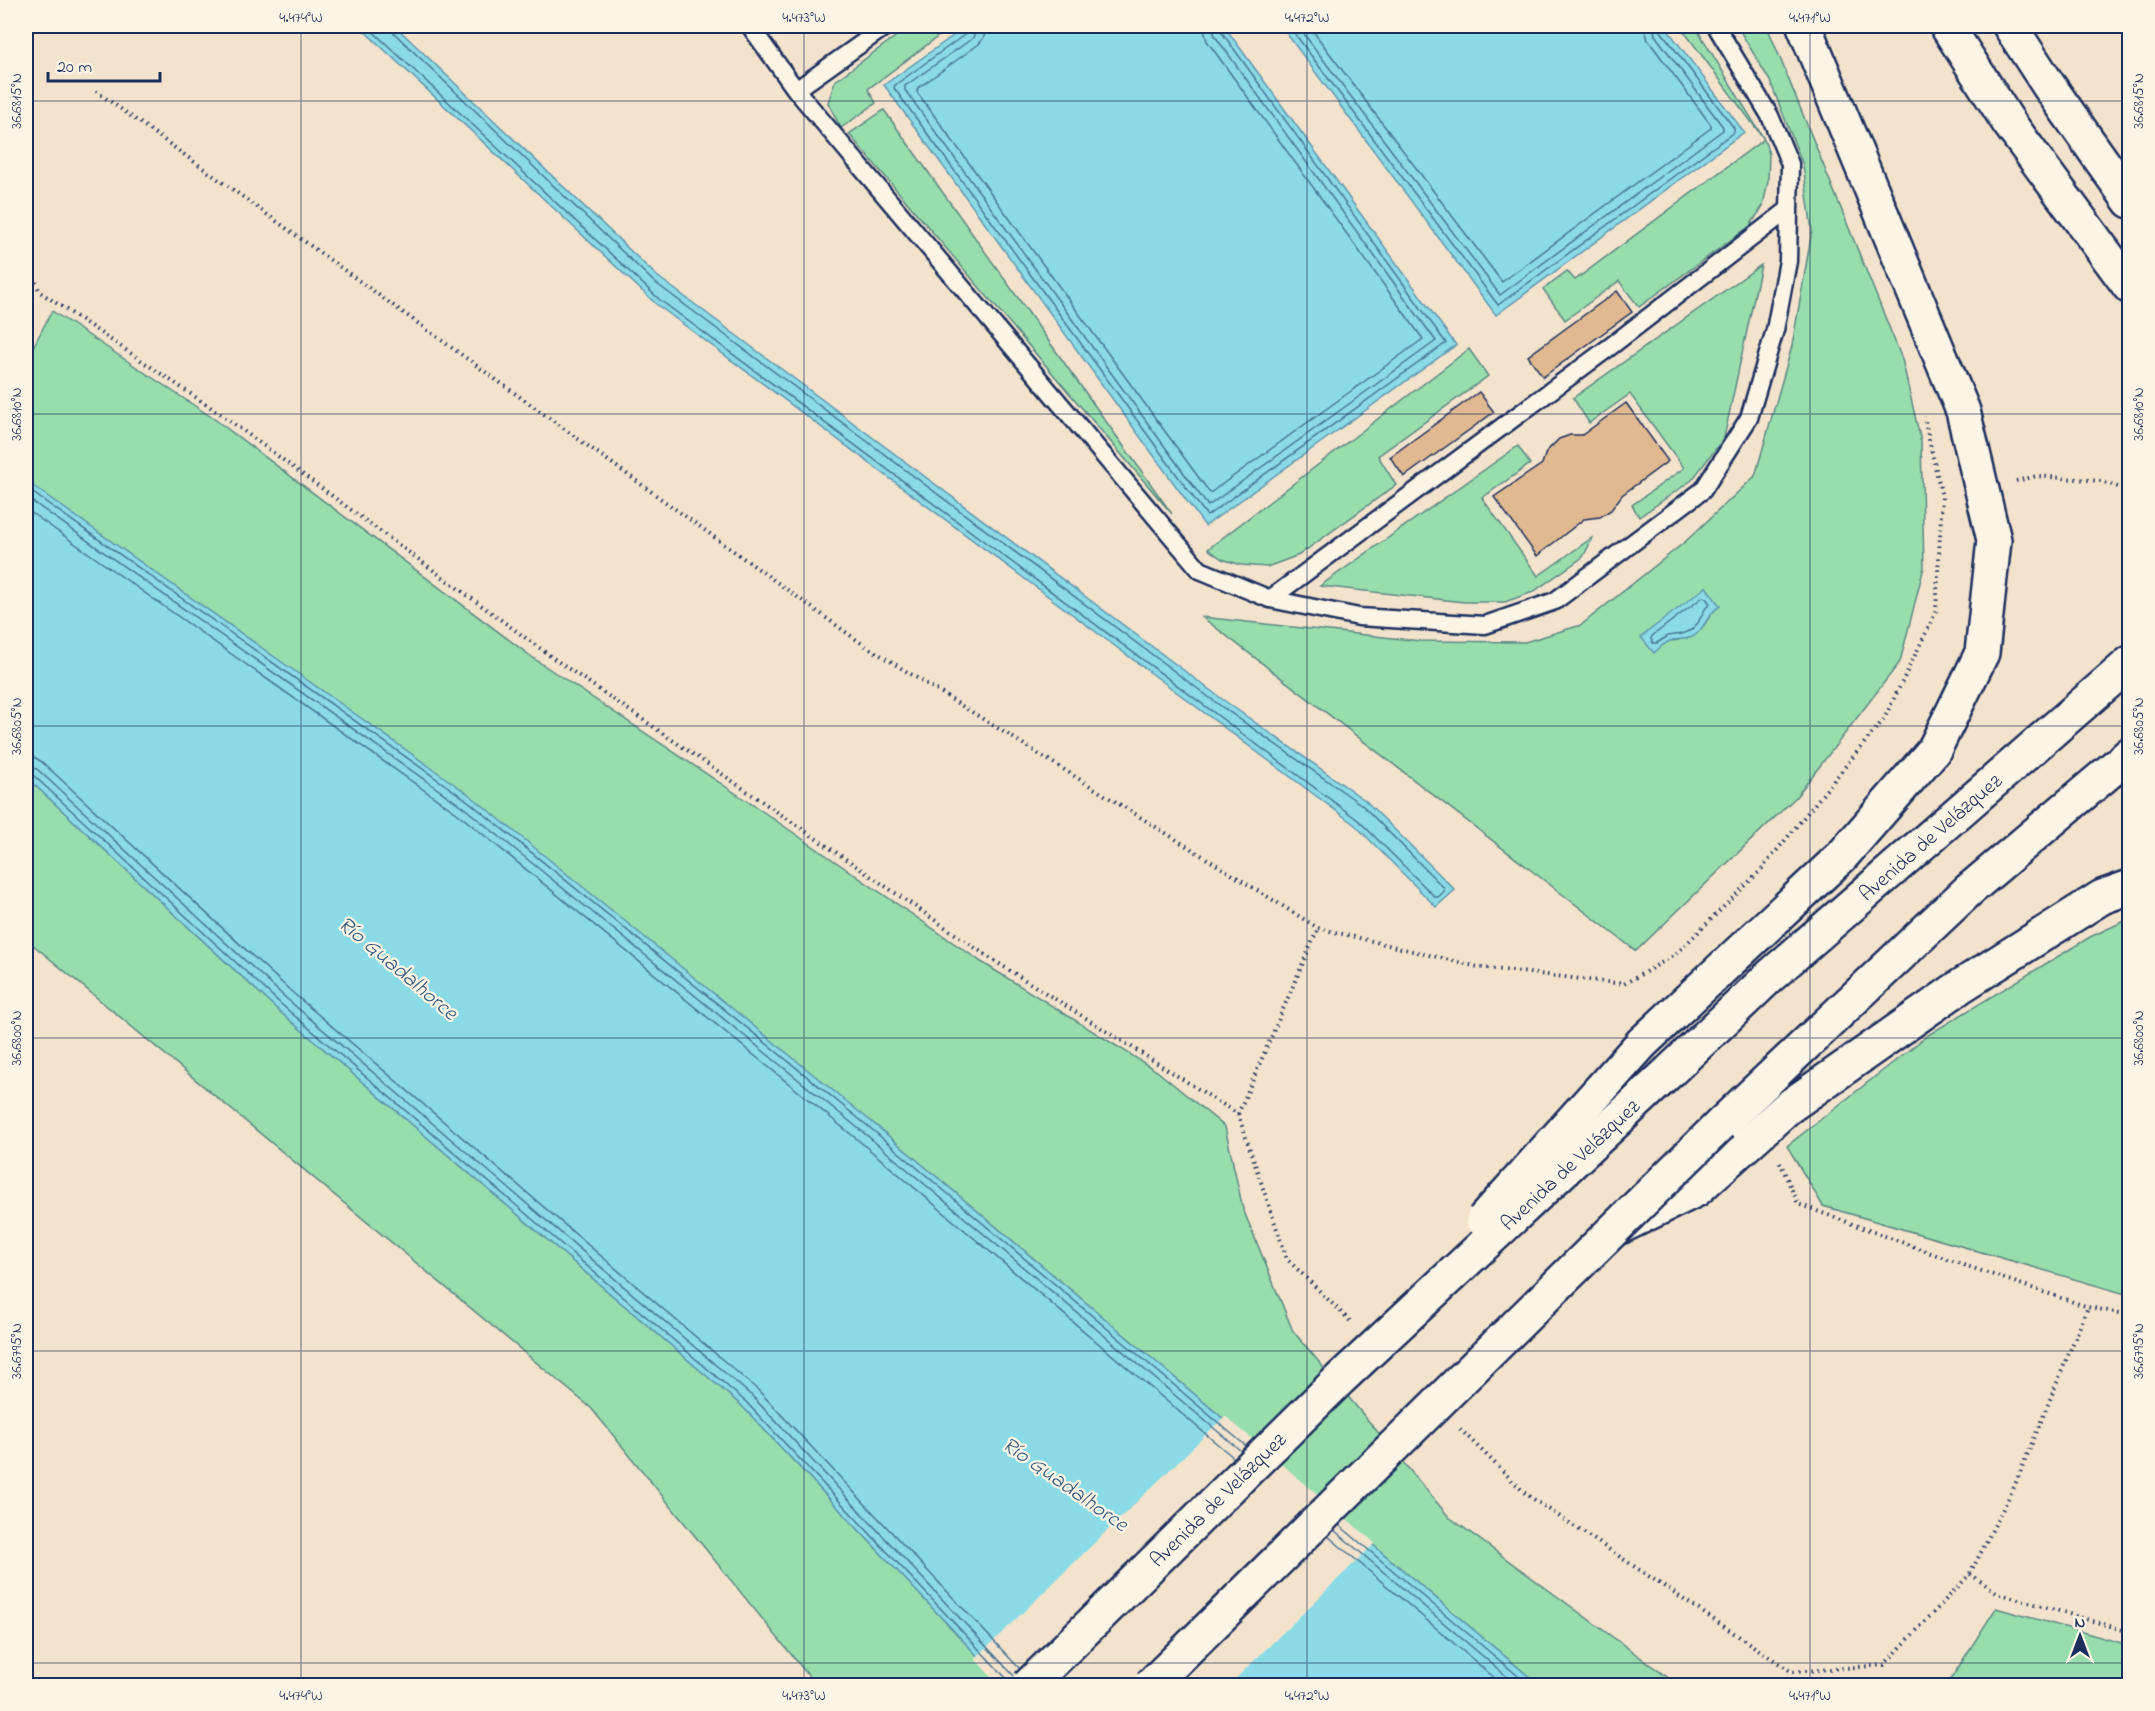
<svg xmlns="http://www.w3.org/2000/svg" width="2155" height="1711" viewBox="0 0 2155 1711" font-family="'Indie Flower',sans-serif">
<rect width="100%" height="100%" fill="#f4e3cc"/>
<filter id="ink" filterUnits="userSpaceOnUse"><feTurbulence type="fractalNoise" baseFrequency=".0167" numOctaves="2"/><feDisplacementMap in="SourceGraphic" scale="12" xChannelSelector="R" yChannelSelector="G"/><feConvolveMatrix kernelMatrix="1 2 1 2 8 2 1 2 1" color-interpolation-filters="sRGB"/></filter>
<g filter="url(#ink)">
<!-- green -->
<path fill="#98deac" stroke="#5a8685" stroke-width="1.5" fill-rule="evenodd" d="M910,26H952L868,89L876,103L841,128L828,103L835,81Z
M1680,26H1695L1764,139L1769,154L1768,181L1763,206L1750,226L1639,307L1619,281L1565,320L1543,289L1567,271L1575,280L1764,139Z
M1737,26H1767L1902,359L1921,442L1924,567L1900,662L1796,797L1636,951L1202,617L1420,641L1525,642L1581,625L1686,541L1755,476L1792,346L1812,231L1803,165L1770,81ZM1706,587L1719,606C1711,612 1710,617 1704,625C1696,636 1683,640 1670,641Z
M884,110L1172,514L849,134Z
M1761,265L1724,438L1692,480L1639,517L1632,505L1684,468L1630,394L1589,423L1573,398Z
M52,311L213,418L536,660L762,811L983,963L1157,1071L1225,1127L1243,1209L1293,1331L1449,1517L1678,1685H1539L873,1123L26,481V348L31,351Z
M1469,349L1488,376L1378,456L1396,485L1299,555L1267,567L1241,565L1222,559L1208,549Z
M1518,446L1530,464L1482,498L1538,576L1593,537L1583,557L1533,592L1505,602H1464L1320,586Z
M26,777L278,1010L742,1406L1005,1685H816L591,1408L26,939Z
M2129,919V1295L1823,1206L1787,1146L1928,1035L2090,937Z
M1996,1608L2129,1645V1685H1947Z"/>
<!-- water -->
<path fill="#8bdbe6" stroke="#5e96b0" stroke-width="1.5" d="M359,26H395L657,276L1222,699L1366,801L1455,890L1436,907L1355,825L656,304Z
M967,26H1224L1456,345L1205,526L884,85Z
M1281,26H1665L1744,132L1496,315Z
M26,481L471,796L873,1123L1539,1685H1005L742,1406L278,1010L26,777Z
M1706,587L1720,606C1706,615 1706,627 1694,636C1686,641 1678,638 1670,641C1665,643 1658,649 1654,653L1641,637Z"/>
<!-- pier -->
<path fill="#f4e3cc" d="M1225,1416L1375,1543L1228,1686H1000L975,1659Z"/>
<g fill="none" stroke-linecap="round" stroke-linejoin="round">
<!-- shore -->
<path stroke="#487494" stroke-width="1.5" d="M367,26L660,300L1358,820L1435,897H1438L1444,892V888L1362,805L1218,704L653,281L393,32L391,26
M970,26L967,33L895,85L894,88L1207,516L1446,343L1221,31L1219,26
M977,26L973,38L905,86V90L1208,506L1436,341L1215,36L1212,26
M986,26L984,37L979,44L918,88L917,92L1210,493L1423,339L1207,41L1203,26
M1289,26L1498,305L1734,132V128L1661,31L1660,26
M1298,26L1500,295L1723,130V127L1655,35L1653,26
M1309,26L1502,282L1711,128V125L1648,40L1644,26
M26,488L468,801L869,1127L1246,1446
M26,497L463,807L864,1133L1241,1451
M26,509L458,814L858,1140L1234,1458
M1703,597L1706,598L1710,604L1705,609L1698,623L1691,630L1682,634L1668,636L1657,643H1653L1651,639L1652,636Z
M26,756L34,757L42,762L293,993L758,1390L1020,1669
M26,765L37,769L287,999L752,1396L1014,1676
M26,773L32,774L282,1005L746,1402L1007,1679L1008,1686
M1339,1525L1530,1686
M1334,1530L1518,1686
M1328,1536L1504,1686"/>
</g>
<!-- building -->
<path fill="#e0b990" stroke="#1b2f5e" stroke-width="1.5" d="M1617,291L1632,312L1543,377L1528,356Z
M1479,392L1494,412L1404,477L1390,457Z
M1626,403L1668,461L1622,495L1611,510L1600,517L1584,519L1537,556L1494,497L1542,464L1546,452L1559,439L1570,435H1582Z"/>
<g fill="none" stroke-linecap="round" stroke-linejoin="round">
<!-- lane casing -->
<g stroke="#1b2f5e" stroke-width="21">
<path id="lane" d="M750,26L796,90L1200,570L1270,599L1359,617L1485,625L1555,601L1703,490L1749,418L1775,330L1788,261L1790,164L1770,116L1716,26
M796,90L886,26
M1270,599L1611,346L1789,209"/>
</g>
<!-- primary casing -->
<g stroke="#1b2f5e" stroke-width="38">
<path id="primary" d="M1947,26L2009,123L2130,287
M2010,26L2049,86L2130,201"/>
</g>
<!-- highway casing -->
<g stroke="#1b2f5e" stroke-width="38">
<g id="highway">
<path d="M1642,1043L1842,856L1934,750L1982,653L1994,540L1963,411L1804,26"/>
<path id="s1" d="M1670,1071L1769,977L2130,663"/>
<path d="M1721,1124L1969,890L2130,754"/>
<path d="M1620,1227L1696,1190L1787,1108L1961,986L2102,897L2130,887"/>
</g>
</g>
<!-- path -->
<path stroke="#1b2f5e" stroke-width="4" stroke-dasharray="1.5 4.5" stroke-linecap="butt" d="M96,91L861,643L1318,928L1478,967L1624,984L1675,955L1760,871L1884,719L1936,612L1942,497L1924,417
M26,260L40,292L219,413L553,658L990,958L1238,1114L1287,1259L1350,1321
M2016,481L2037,476L2101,481L2130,491
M1238,1114L1318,928
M1780,1162L1798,1204L1958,1263L2088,1307L2130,1315
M1460,1429L1526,1494L1792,1672L1884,1665L1970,1574L2014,1487L2088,1307
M1970,1574L1998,1593L2130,1632"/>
<!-- lane -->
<use href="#lane" stroke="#fcf5e5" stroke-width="16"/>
<!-- primary -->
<use href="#primary" stroke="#fcf5e5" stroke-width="33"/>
<!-- highway -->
<use href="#highway" stroke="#fcf5e5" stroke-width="33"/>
<!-- highway-bridge casing -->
<g stroke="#1b2f5e" stroke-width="38" stroke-linecap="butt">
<g id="highway-bridge">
<path d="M1483,1220L1642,1043"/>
<path id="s2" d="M1028,1686L1340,1379L1670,1071"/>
<path d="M1150,1686L1721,1124"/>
</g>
</g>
<!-- highway-bridge -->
<use href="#highway-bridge" stroke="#fcf5e5" stroke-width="33"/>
</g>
</g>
<!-- ticks -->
<path fill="none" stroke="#1b2f5e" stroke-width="1.5" stroke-opacity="0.45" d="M301,26V1686M804,26V1686M1307,26V1686M1810,26V1686M26,101H2130M26,414H2130M26,726H2130M26,1038H2130M26,1351H2130M26,1663H2130"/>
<g text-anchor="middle" stroke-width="4.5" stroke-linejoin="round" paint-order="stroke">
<!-- street labels -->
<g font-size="21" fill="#1b2f5e" stroke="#fcf5e5">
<text dy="7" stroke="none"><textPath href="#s1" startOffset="350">Avenida de Velázquez</textPath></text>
<text dy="7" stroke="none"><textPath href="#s2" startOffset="752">Avenida de Velázquez</textPath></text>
<text dy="7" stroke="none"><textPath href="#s2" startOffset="266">Avenida de Velázquez</textPath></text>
</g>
<!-- water labels -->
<g font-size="22" font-style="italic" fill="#375a80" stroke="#fcf5e5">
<text transform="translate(399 967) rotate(40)" y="8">Río Guadalhorce</text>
<text transform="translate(1066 1483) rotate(35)" y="8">Río Guadalhorce</text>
</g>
</g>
<!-- margin -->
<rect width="2155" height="1711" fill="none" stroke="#fcf5e5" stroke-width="66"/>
<!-- north arrow -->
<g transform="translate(2080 1636)" stroke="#fcf5e5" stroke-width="4.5" paint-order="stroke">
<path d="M0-4.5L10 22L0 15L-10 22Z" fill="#1b2f5e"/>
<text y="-9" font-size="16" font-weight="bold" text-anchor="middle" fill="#1b2f5e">N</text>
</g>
<!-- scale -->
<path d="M48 72v9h112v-9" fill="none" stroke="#1b2f5e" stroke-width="3"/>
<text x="57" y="72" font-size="18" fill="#1b2f5e" stroke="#fcf5e5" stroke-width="4.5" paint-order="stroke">20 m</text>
<rect x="33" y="33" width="2089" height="1645" fill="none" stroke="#1b2f5e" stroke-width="2"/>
<g font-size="15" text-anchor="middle" fill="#1b2f5e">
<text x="301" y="22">4.474°W</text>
<text x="804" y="22">4.473°W</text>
<text x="1307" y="22">4.472°W</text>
<text x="1810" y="22">4.471°W</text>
<text transform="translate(16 101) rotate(-90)" y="5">36.6815°N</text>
<text transform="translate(2138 101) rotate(-90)" y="5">36.6815°N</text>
<text transform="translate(16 414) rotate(-90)" y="5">36.6810°N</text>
<text transform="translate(2138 414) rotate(-90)" y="5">36.6810°N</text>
<text transform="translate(16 726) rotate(-90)" y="5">36.6805°N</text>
<text transform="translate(2138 726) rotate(-90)" y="5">36.6805°N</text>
<text transform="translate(16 1038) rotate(-90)" y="5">36.6800°N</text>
<text transform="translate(2138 1038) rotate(-90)" y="5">36.6800°N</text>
<text transform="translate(16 1351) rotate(-90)" y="5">36.6795°N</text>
<text transform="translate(2138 1351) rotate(-90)" y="5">36.6795°N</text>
<text x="301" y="1700">4.474°W</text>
<text x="804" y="1700">4.473°W</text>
<text x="1307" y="1700">4.472°W</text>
<text x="1810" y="1700">4.471°W</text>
</g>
</svg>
